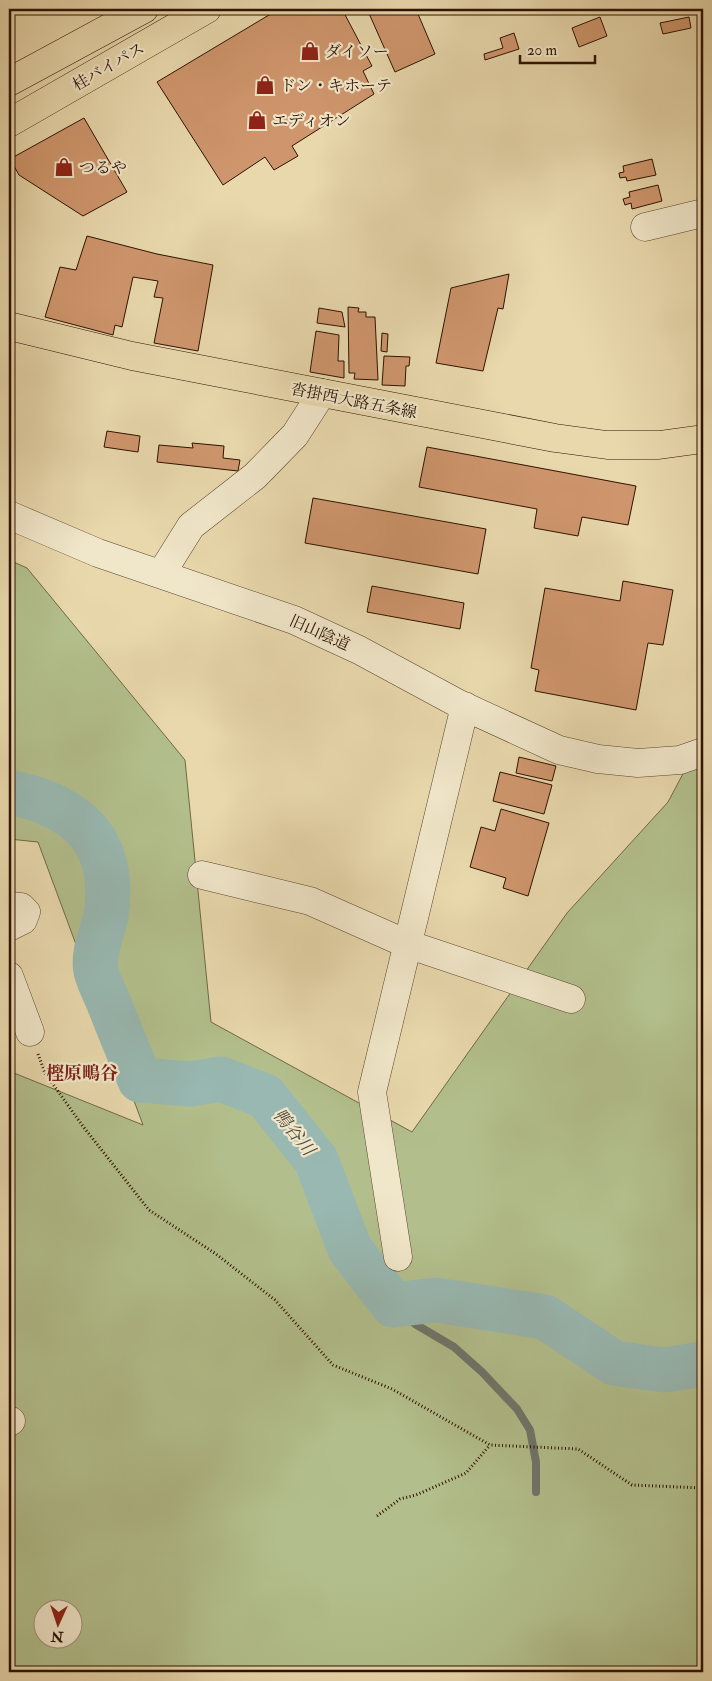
<svg xmlns="http://www.w3.org/2000/svg" width="712" height="1681" viewBox="0 0 712 1681" font-family="'IM FELL Double Pica','Noto Serif JP',serif">
<rect width="100%" height="100%" fill="#e8d8ac"/>
<filter id="stains"><feTurbulence type="fractalNoise" baseFrequency=".004" numOctaves="4"/><feColorMatrix values="0 0 0 0 .2 0 0 0 0 .09 0 0 0 0 .02 0 0 0 .5 -.17"/></filter>
<radialGradient id="worn" r=".72"><stop offset=".6" stop-color="#630" stop-opacity="0"/><stop offset="1" stop-color="#630" stop-opacity=".3"/></radialGradient>
<!-- green -->
<path fill="#b2bf8c" stroke="#706846" fill-rule="evenodd" d="M9,560L27,568L185,760L211,1022L412,1132L567,913L668,802L703,736V1672H9V1071L143,1125L38,842L9,839ZM42,1608H72V1638H42Z"/>
<g fill="none" stroke-linecap="round" stroke-linejoin="round">
<!-- stream -->
<path stroke="#6e756b" stroke-width="8" d="M393,1305L415,1324L454,1347L482,1372L517,1409L530,1430L536,1462V1492"/>
<!-- river -->
<path stroke="#98b8b1" stroke-width="45" d="M9,792C78,806 117,841 106,915C103,932 92,953 96,971C99,983 106,995 110,1006C120,1031 130,1056 140,1080L191,1084L221,1079L265,1096L316,1160L350,1249L393,1305L436,1300L545,1317L614,1363L664,1370L703,1364"/>
</g>
<!-- building -->
<path fill="#cf966d" stroke="#2e1101" d="M279,9H342L372,66L363,71L374,94L292,146L298,156L274,170L265,157L223,185L157,82Z
M367,9H430L418,14L435,54L395,72Z
M600,17L607,36L579,47L572,28Z
M689,17L691,28L663,34L660,23Z
M514,33L519,49L485,60L484,54L503,48L500,38Z
M84,118L127,192L83,216L19,175L10,159Z
M652,159L656,175L627,181L626,177L620,178L619,173L624,172L623,166Z
M658,185L662,201L632,209L631,203L625,205L623,199L630,197L629,192Z
M87,236L157,254L213,265L198,351L154,343L163,298L154,297L158,281L133,277L122,327L115,325L113,335L45,317L60,267L76,270Z
M509,274L503,309L498,308L483,371L436,363L451,288Z
M348,307L359,308L358,312H366V317H375L378,380L354,379L355,373H349Z
M319,308L342,312L345,327L317,323Z
M316,331L339,335L338,361H344V378L310,372Z
M382,333L388,334L387,352L381,351Z
M384,356L410,357L409,366H406L405,386L382,385Z
M107,431L140,436L138,452L104,447Z
M192,443L224,446L223,458L240,460L238,471L157,462L159,445L193,448Z
M427,447L636,486L628,525L582,517L578,536L534,528L537,509L419,487Z
M313,498L486,529L478,574L305,543Z
M623,581L673,590L663,645L648,643L636,710L535,691L539,670L531,668L545,588L620,601Z
M372,586L464,603L460,629L367,612Z
M519,757L556,766L552,781L516,773Z
M500,772L552,785L544,814L493,801Z
M501,809L549,823L528,896L503,888L506,878L470,867L481,827L495,831Z"/>
<g fill="none" stroke-linecap="round" stroke-linejoin="round">
<!-- minor casing -->
<g stroke="#5c432c" stroke-width="29">
<path id="minor" d="M645,227L703,213
M9,515L98,553L294,620L359,650L459,704L559,750L598,759L638,763L680,760L703,752
M161,574L191,526L255,476L295,435L322,393
M202,875L310,901L407,944L571,999
M9,906L21,907L26,912L23,920L9,927
M9,976L30,1032
M398,1257L372,1092L465,706
M9,1421H11"/>
</g>
<!-- major casing -->
<g stroke="#2e1101" stroke-width="29">
<path id="major" d="M9,326L132,356L555,438L607,445H659L703,439"/>
</g>
<!-- highway casing -->
<g stroke="#2e1101" stroke-width="29">
<path id="highway" d="M9,82L144,9
M9,123L207,9"/>
</g>
<!-- path -->
<path stroke="#2e1101" stroke-width="3" stroke-dasharray="1 2.5" stroke-linecap="butt" d="M38,1054L45,1073L82,1125L149,1210L216,1254L275,1300L333,1365L392,1389L490,1445L578,1449L632,1485L703,1488
M377,1516L400,1499L416,1495L466,1473L490,1445"/>
<!-- minor -->
<use href="#minor" stroke="#f0e6c9" stroke-width="28"/>
<!-- major -->
<use href="#major" stroke="#e8d8ac" stroke-width="28"/>
<!-- highway -->
<use href="#highway" stroke="#e8d8ac" stroke-width="28"/>
</g>
<!-- icons -->
<defs>
<g id="shop-bare" transform="scale(1.5)"><path d="M-5-2.5h2.3a2.7 3.5 0 0 1 5.4 0H5L5.5 6h-11ZM-1.5-2.5h3a1.5 2.3 0 0 0-3 0Z" fill="#8f2418" stroke="#f0e6c9" stroke-width="2.5" paint-order="stroke"/></g>
</defs>
<g fill-rule="evenodd">
<use href="#shop-bare" x="310" y="51"/>
<use href="#shop-bare" x="265" y="85"/>
<use href="#shop-bare" x="257" y="120"/>
<use href="#shop-bare" x="64" y="167"/>
</g>
<g text-anchor="middle" stroke-width="4.5" stroke-linejoin="round" paint-order="stroke">
<!-- poi labels -->
<g font-size="16" fill="#2e1101" stroke="#f0e6c9" text-anchor="start">
<text x="325" y="57">ダイソー</text>
<text x="280" y="91">ドン・キホーテ</text>
<text x="272" y="126">エディオン</text>
<text x="79" y="173">つるや</text>
</g>
<!-- street labels -->
<g font-size="16" fill="#2e1101" stroke="#f0e6c9">
<text transform="translate(108 66) rotate(-30)" y="6">桂バイパス</text>
<text transform="translate(354 400) rotate(11)" y="6">沓掛西大路五条線</text>
<text transform="translate(320 632) rotate(24)" y="6">旧山陰道</text>
</g>
<!-- neighbourhood labels -->
<g font-size="18" font-weight="bold" fill="#7a1f14" stroke="#f0e6c9">
<text x="82" y="1079">樫原鴫谷</text>
</g>
<!-- water labels -->
<g font-size="18" font-style="italic" fill="#534b3f" stroke="#f0e6c9">
<text transform="translate(294 1132) rotate(51)" y="6">鴨谷川</text>
</g>
</g>
<!-- margin -->
<rect width="712" height="1681" fill="none" stroke="#e8d8ac" stroke-width="30"/>
<rect x="10" y="10" width="692" height="1661" fill="none" stroke="#2e1101" stroke-width="2.5"/>
<rect x="15" y="15" width="682" height="1651" fill="none" stroke="#2e1101"/>
<!-- north arrow -->
<g transform="translate(58 1624) rotate(183)"><circle r="24" fill="#f0e6c9" stroke="#a29179"/>
<path d="M0-4L9 19L0 12L-9 19Z" fill="#8f2418"/>
<text y="-8" font-size="14" font-weight="bold" text-anchor="middle" fill="#2e1101">N</text>
</g>
<!-- scale -->
<path d="M520 55v8h75v-8" fill="none" stroke="#2e1101" stroke-width="2.5"/>
<text x="527" y="55" font-size="15" fill="#2e1101" stroke="#f0e6c9" stroke-width="4" paint-order="stroke">20 m</text>
<rect width="100%" height="100%" filter="url(#stains)"/>
<rect width="100%" height="100%" fill="url(#worn)"/>
</svg>
